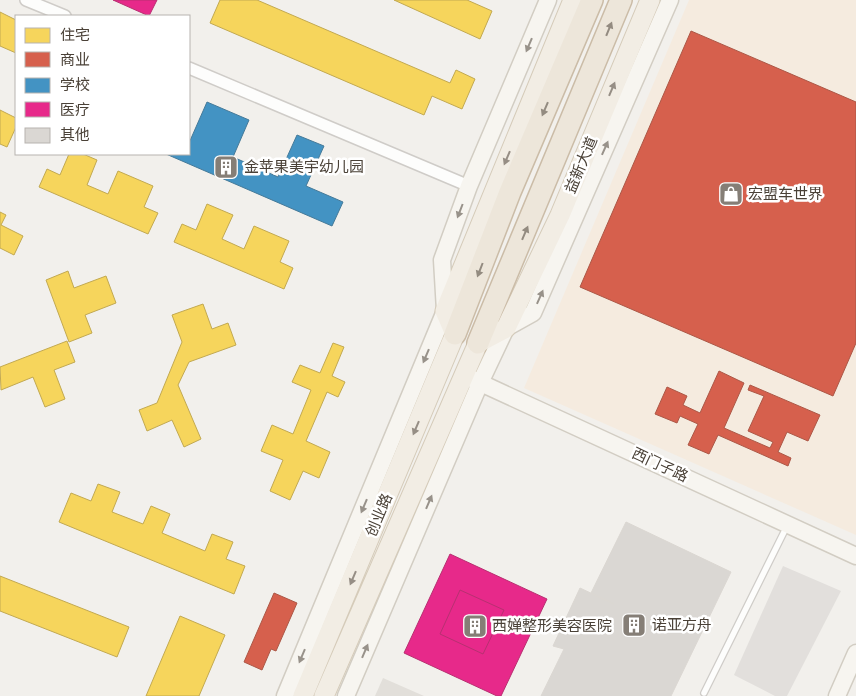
<svg xmlns="http://www.w3.org/2000/svg" width="856" height="696" viewBox="0 0 856 696" font-family="Arial,'Noto Sans SC',sans-serif">
<rect width="100%" height="100%" fill="#f2f0ec"/>
<!-- commercial -->
<path fill="#f5ebdf" d="M689,0H856V535L524,388Z"/>
<!-- industrial -->
<path fill="#e2dfda" d="M383,678L424,696H375Z"/>
<!-- parking -->
<path fill="#e2dfdc" d="M783,566L841,591L787,696H775L734,675Z"/>
<!-- homes -->
<path fill="#f6d55c" stroke="#c2a951" d="M220,0H257L450,83L456,70L475,79L462,109L432,96L424,115L210,23Z
M394,0H467L492,11L480,39Z
M0,12L16,20V53L0,46Z
M0,110L16,118V127L7,147L0,144Z
M69,154H83L97,160L87,185L108,194L118,171L153,186L144,207L158,213L148,234L39,187L47,169L60,175Z
M207,204L233,215L222,239L244,249L254,226L289,241L280,262L293,268L284,289L174,242L182,224L196,230Z
M0,212L6,215L1,225L23,236L14,255L0,248Z
M68,271L74,288L106,276L116,303L85,315L92,333L69,342L46,280Z
M203,304L212,329L228,323L236,345L189,362L178,385L201,439L184,447L172,420L147,431L139,410L157,403L182,342L172,315Z
M67,341L75,362L54,370L65,399L45,407L33,377L1,390L0,367Z
M333,343L344,347L332,376L345,382L338,397L327,392L306,441L330,452L319,478L303,471L290,500L270,491L283,460L261,451L272,425L293,434L311,390L292,382L300,365L320,373Z
M98,484L120,492L112,512L143,524L151,506L170,514L162,533L205,551L212,534L233,542L226,559L245,566L234,594L59,522L71,493L91,501Z
M0,576L129,627L117,657L0,611Z
M180,616L225,635L199,696H146Z"/>
<!-- shops -->
<path fill="#d6604d" stroke="#ac5746" d="M691,31L856,102V343L833,396L580,287Z
M719,371L744,383L724,428L770,448L773,442L748,431L764,396L748,390L750,385L820,415L808,441L787,432L778,452L791,458L788,466L718,435L709,454L688,445L698,424L680,416L677,423L655,414L667,387L687,396L683,405L700,413Z
M274,593L297,603L276,651L271,649L262,670L244,662Z"/>
<!-- schools -->
<path fill="#4393c3" stroke="#457a99" d="M207,102L249,120L233,157L278,177L297,135L324,146L306,186L343,202L332,226L166,154H189V143Z"/>
<!-- health -->
<path fill="#e7298a" stroke="#b83071" d="M113,0H157L149,16Z
M450,554L547,599L501,696H497L404,653Z
M460,590L504,610L483,654L440,634Z"/>
<!-- building -->
<path fill="#dad7d3" stroke="#dbd7d2" d="M626,522L731,572L671,696H541L564,649L553,646L580,588L614,604L591,593Z"/>
<g fill="none" stroke-linecap="round" stroke-linejoin="round">
<!-- lane casing -->
<g stroke="#cfccc8" stroke-width="8">
<path id="lane" d="M704,693L787,526"/>
</g>
<!-- street casing -->
<g stroke="#cfccc8" stroke-width="14">
<path id="street" d="M26,0L65,16
M189,68L469,186"/>
</g>
<!-- secondary casing -->
<g stroke="#d2cdc3" stroke-width="19">
<path id="secondary" d="M472,379L856,556
M285,696L445,311L442,260L469,186L548,0
M346,696L480,383L506,328L533,313L670,0
M837,696L856,653"/>
</g>
<!-- primary casing -->
<g stroke="#d5cbb9" stroke-width="21">
<path id="primary" d="M303,696L455,334L445,311L573,0
M324,696L478,343L506,328L560,215L650,0"/>
</g>
<!-- highway casing -->
<g stroke="#cbbca7" stroke-width="24">
<path id="highway" d="M455,334L510,192L592,0
M478,343L621,0"/>
</g>
<!-- lane -->
<use href="#lane" stroke="#fdfdfc" stroke-width="5.5"/>
<!-- street -->
<use href="#street" stroke="#fdfdfc" stroke-width="11"/>
<!-- secondary -->
<use href="#secondary" stroke="#f7f5f0" stroke-width="16"/>
<!-- primary -->
<use href="#primary" stroke="#f2ede4" stroke-width="19"/>
<!-- highway -->
<use href="#highway" stroke="#ede6da" stroke-width="21"/>
</g>
<!-- one-way arrows -->
<defs><path id="oneway-solid" d="M-6-.8H1V-3.2L6.5 0L1 3.2V.8H-6Z" transform="scale(1.25)"/></defs>
<g fill="#938b80">
<use href="#oneway-solid" transform="translate(609 29) rotate(-68)"/>
<use href="#oneway-solid" transform="translate(545 109) rotate(113)"/>
<use href="#oneway-solid" transform="translate(525 233) rotate(-67)"/>
<use href="#oneway-solid" transform="translate(480 270) rotate(111)"/>
</g>
<g fill="#98928a">
<use href="#oneway-solid" transform="translate(529 45) rotate(113)"/>
<use href="#oneway-solid" transform="translate(605 148) rotate(-66)"/>
<use href="#oneway-solid" transform="translate(460 211) rotate(111)"/>
<use href="#oneway-solid" transform="translate(540 297) rotate(-66)"/>
<use href="#oneway-solid" transform="translate(426 356) rotate(113)"/>
<use href="#oneway-solid" transform="translate(429 502) rotate(-67)"/>
<use href="#oneway-solid" transform="translate(364 506) rotate(113)"/>
<use href="#oneway-solid" transform="translate(365 651) rotate(-67)"/>
<use href="#oneway-solid" transform="translate(302 656) rotate(113)"/>
</g>
<g fill="#968e85">
<use href="#oneway-solid" transform="translate(612 89) rotate(-67)"/>
<use href="#oneway-solid" transform="translate(507 158) rotate(113)"/>
<use href="#oneway-solid" transform="translate(416 428) rotate(113)"/>
<use href="#oneway-solid" transform="translate(353 578) rotate(113)"/>
</g>
<!-- icons -->
<defs>
<g id="building-square" transform="scale(1.25)"><rect x="-9" y="-9" width="18" height="18" rx="4" fill="#857e76" stroke="#fff"/><path d="M-4-6H4V6H1V3H-1V6H-4ZM-2.5-4.3h1.7v1.8h-1.7ZM.8-4.3h1.7v1.8H.8ZM-2.5-1h1.7V.8h-1.7ZM.8-1h1.7V.8H.8Z" fill="#fff"/></g>
<g id="shop-square" transform="scale(1.25)"><rect x="-9" y="-9" width="18" height="18" rx="4" fill="#857e76" stroke="#fff"/><path d="M-5-2.5h2.3a2.7 3.5 0 0 1 5.4 0H5L5.5 6h-11ZM-1.5-2.5h3a1.5 2.3 0 0 0-3 0Z" fill="#fff"/></g>
</defs>
<g fill-rule="evenodd">
<use href="#building-square" x="226" y="167"/>
<use href="#shop-square" x="731" y="194"/>
<use href="#building-square" x="634" y="625"/>
<use href="#building-square" x="475" y="626"/>
</g>
<g text-anchor="middle" stroke-width="5" stroke-linejoin="round" paint-order="stroke">
<!-- street labels -->
<g font-size="15" fill="#4a4137" stroke="#fff">
<text transform="translate(581 165) rotate(-67)" y="5">益新大道</text>
<text transform="translate(660 465) rotate(25)" y="5">西门子路</text>
<text transform="translate(379 515) rotate(-67)" y="5">创业路</text>
</g>
<!-- poi labels -->
<g font-size="15" fill="#4a4137" stroke="#fff" text-anchor="start">
<text x="244" y="172">金苹果美宇幼儿园</text>
<text x="748" y="199">宏盟车世界</text>
<text x="652" y="630">诺亚方舟</text>
<text x="492" y="631">西婵整形美容医院</text>
</g>
</g>
<!-- legend -->
<rect x="15" y="15" width="175" height="140" fill="#ffffff" stroke="#b7b3af"/>
<rect x="25" y="28" width="25" height="15" fill="#f6d55c" stroke="#b7b3af"/>
<text x="60" y="40" font-size="15" fill="#4a4137">住宅</text>
<rect x="25" y="52" width="25" height="15" fill="#d6604d" stroke="#b7b3af"/>
<text x="60" y="65" font-size="15" fill="#4a4137">商业</text>
<rect x="25" y="78" width="25" height="15" fill="#4393c3" stroke="#b7b3af"/>
<text x="60" y="90" font-size="15" fill="#4a4137">学校</text>
<rect x="25" y="102" width="25" height="15" fill="#e7298a" stroke="#b7b3af"/>
<text x="60" y="115" font-size="15" fill="#4a4137">医疗</text>
<rect x="25" y="128" width="25" height="15" fill="#dad7d3" stroke="#b7b3af"/>
<text x="60" y="140" font-size="15" fill="#4a4137">其他</text>
</svg>
